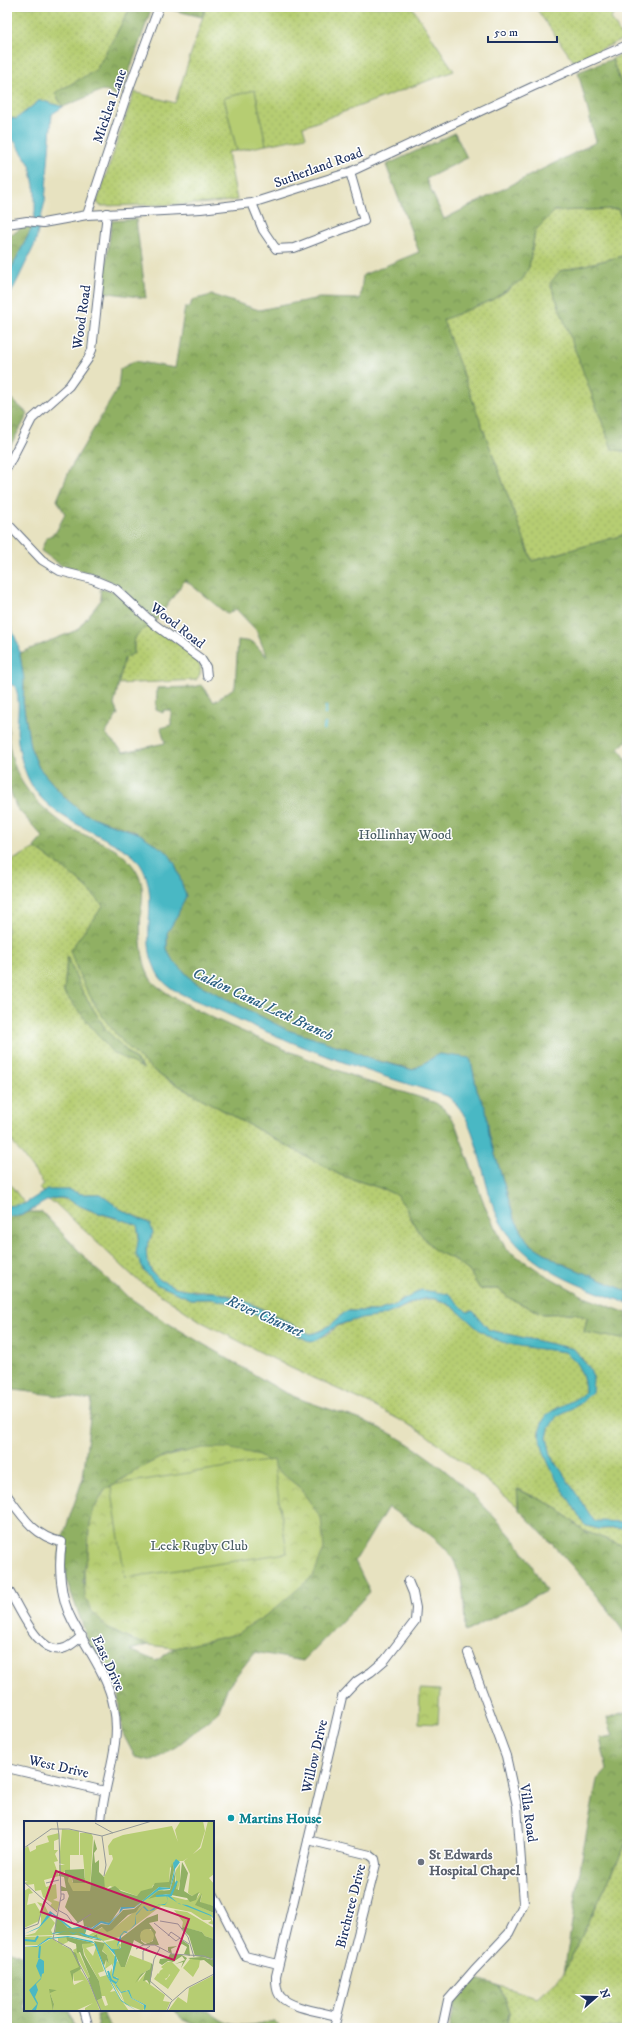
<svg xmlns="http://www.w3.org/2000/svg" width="634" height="2035" viewBox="0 0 634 2035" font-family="'IM FELL DW Pica',serif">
<defs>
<pattern id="grass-dots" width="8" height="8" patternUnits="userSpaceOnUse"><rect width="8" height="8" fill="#b6cd72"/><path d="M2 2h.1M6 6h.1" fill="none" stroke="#9cb065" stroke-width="1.8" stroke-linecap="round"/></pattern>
<pattern id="forest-crowns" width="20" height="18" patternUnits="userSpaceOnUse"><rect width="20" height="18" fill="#90b064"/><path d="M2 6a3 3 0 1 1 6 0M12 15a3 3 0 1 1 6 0" fill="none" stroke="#759056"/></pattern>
<pattern id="park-crowns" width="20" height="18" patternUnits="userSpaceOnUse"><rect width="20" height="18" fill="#b6cd72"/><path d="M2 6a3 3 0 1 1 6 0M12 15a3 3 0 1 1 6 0" fill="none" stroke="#9cb065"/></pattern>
</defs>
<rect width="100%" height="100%" fill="#fff"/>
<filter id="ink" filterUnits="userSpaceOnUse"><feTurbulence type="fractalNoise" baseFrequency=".025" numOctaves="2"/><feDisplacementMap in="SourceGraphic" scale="8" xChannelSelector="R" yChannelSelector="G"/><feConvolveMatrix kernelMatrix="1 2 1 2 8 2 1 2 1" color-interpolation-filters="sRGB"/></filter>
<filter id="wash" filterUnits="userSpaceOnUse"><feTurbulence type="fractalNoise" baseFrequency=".012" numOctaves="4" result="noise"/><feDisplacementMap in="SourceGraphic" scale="16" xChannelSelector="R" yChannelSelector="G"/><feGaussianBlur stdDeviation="0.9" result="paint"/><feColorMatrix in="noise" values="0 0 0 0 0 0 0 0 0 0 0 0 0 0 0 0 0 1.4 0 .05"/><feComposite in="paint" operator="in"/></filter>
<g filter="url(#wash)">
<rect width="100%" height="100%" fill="#e7e2c0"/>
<!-- grass -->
<path fill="url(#grass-dots)" stroke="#687e68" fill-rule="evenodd" d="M7,7H131L96,71L55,93L63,107L40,100L16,119L7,117Z
M206,7H412L454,71L303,127L306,137L266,145L255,91L224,98L237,151L228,152L237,200C192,207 146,204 100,206L97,202L134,92L175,103Z
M535,7H619L611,18L623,39L574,62Z
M627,52V100L612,59Z
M618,209L627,232V255L560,271L612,449L627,451V534L532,561L442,319L492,300L508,290L529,267L535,231L555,211Z
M151,625C163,634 195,653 200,666C202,672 199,676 196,680L117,684L124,659L134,653C133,635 136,634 151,625Z
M35,848C60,865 85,882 104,906L151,1068L161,1076L340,1175L383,1189L396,1195L404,1205L416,1228L434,1250L453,1259L469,1271L480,1289H499L509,1298L543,1314L575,1313L587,1318L584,1331L627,1340V1522L594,1521L551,1455L547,1438L549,1428L557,1415L580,1404L592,1392L593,1377L590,1369L574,1349L489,1330L473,1311L467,1312L449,1294L402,1300L393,1306L377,1311H346C335,1321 325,1332 310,1334C288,1323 267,1309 244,1301C235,1298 225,1293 215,1292C192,1289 160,1292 149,1265C144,1255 146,1246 152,1237L147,1222L120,1209L100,1194H81L70,1190L42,1192L39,1188L44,1184L7,1135V849L13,860ZM67,957L81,989L106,1030L143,1067L112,1051L64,993Z
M7,1180L25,1204L17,1206H7Z
M57,1198C69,1198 79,1206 89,1210C105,1216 122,1219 137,1225L145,1272L191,1299H212L236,1304L311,1342L327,1335L338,1326L355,1319L387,1314L422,1299H435L452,1306L486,1334L510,1343L565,1352C578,1361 585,1377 585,1392L578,1399L553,1411L539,1430C545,1470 567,1491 584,1525L599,1529L627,1528V1547L584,1531L556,1507L518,1489V1507L476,1472L421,1431L364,1401L293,1369L202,1322L135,1278L54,1202L52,1203L49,1200Z
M627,1842V2028H506L509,2013L500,1986L537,1997L564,1973Z"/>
<!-- forest -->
<path fill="url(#forest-crowns)" stroke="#567061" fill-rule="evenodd" d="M131,7H152L122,92L117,96L103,90L63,107L55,93L96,70Z
M164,7H206L202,17L164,8Z
M612,59L627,100V232L618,209L555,211L535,231L529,267L523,279L492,300L443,320L532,561L627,534V742L618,748L627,760V1291L560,1263L530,1244L526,1239L514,1218L489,1134L486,1109L477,1091L471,1061L439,1054L413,1070L392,1064L374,1060L351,1050L287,1030L194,982L171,958L167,949V933L176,918L186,896L175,864L147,839L132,830L102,821L83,813L65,798L39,768L30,747L23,702L24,687L20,653L77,630L101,600L100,589L113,591L151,625C136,634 133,635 134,653L124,659L114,705L118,714L105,734L124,752L165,743L161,728L171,725V710H164L163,713L156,710L157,688L194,687L201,685L214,702L235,687L238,640L253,642L267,657L256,630L236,609L227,614L185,580L156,621L118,585L95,574L62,566L41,551L46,538L56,532L65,514L57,500L70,469L118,388L120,369L135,361L175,368L185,307H190L192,300L212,295L259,310L319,298L360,299L363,275L419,252L386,165L455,133L467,158L426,179L444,219L596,142L578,72Z
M136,219L146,298L102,292L112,221Z
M25,225H32V228L7,277V233L13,234Z
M627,255V451L626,452L612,449L550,283L560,271Z
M7,395L28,414L7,452Z
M7,718C10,726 8,735 9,743C11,758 16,773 24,785C35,802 56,820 74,830C94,840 120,847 133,866C145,883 143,894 141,912C139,931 141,961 150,978C165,1005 328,1067 366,1081C389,1089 413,1094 436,1103L444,1109L455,1123L486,1209L506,1249L542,1273L587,1298L627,1313V1340L584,1332L587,1318L575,1313L543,1314L509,1298L499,1289H480L469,1271L453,1259L434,1250L416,1228L404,1205L396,1195L383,1189L340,1175L161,1076C117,1043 87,1002 70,950L103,906C84,882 59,865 34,847L43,837L16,807L7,781Z
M67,956L81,989L106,1030L144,1069L112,1052L64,993Z
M29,1212H42L97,1270L127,1296L161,1319L282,1391C314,1407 350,1413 382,1429C431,1453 476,1495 512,1537C526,1553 536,1573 546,1591L465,1632C464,1611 465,1585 456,1565C445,1539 410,1522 388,1507L355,1561L370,1592L303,1661L255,1652L228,1686L218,1712L177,1746L153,1761L135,1757L122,1732L119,1693L111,1672L102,1658L95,1660L59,1559L62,1539L83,1478L92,1400L7,1389V1216H20ZM179,1452L259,1455L300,1488L313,1576L236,1634L175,1648L156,1661L130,1650L148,1645L127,1638L107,1628L83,1582L84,1570L88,1555L89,1531L93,1511L105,1490L144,1466L160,1458Z
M517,1489L556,1507L584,1531L627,1547V1637C596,1590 559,1550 519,1510Z
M627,1711V1842L564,1973L583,1851L597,1780L607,1769L600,1738L613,1736L607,1718Z
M7,1949L25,1957V2010H69L74,2028H7Z
M478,1979L500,1986L509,2013L506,2028H450L455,2001Z
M175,2010H209C229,2031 248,2026 274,2021L280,2028H202L181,2019Z
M103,2012L106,2020L112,2028H98L96,2016Z"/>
<!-- park -->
<path fill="url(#park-crowns)" stroke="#687e68" d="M202,1448H227L259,1455L300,1488L321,1518L324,1549L313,1576L271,1612L236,1634L175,1648L148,1645L127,1638L107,1628L91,1610L85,1597L84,1570L88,1555L89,1531L93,1511L105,1490L144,1466L160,1458Z
M420,1689L440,1690L438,1724L419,1723Z"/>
<!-- pitch -->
<path fill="#b6cd72" stroke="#687e68" d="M255,90L266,145L237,151L224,98Z
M273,1460L287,1553L125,1578L111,1485Z"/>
<!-- water -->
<path fill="#4ab8c4" stroke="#327491" d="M40,100L63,107L52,114L45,201L35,244L7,302V277L32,228L35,211V191L30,165L15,142L7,135V117L16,119Z
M7,618L18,644L24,679L23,702L30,747L39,768L65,798L83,813L102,821L140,834L168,853L175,864L186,896L176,918L167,933V949L171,958L194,982L287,1030L351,1050L374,1060L413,1070L439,1054L469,1058L471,1061L477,1091L486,1109L489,1134L514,1218L526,1239L530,1244L560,1263L627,1291V1303C579,1286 528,1269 501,1223C490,1204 486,1180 480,1159C474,1136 467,1110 447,1096C368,1073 292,1045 218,1010C201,1002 181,996 167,985C162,981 157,974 155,968C139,936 161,895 140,864C133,853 122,848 111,842C84,827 53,816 34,789C24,774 18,751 17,732C17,716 21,701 15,686L7,683Z
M47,1190H70L81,1194H100L120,1209L150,1224L153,1232L146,1249L147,1261L151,1271L160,1280L175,1287L197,1292H216L247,1302L310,1334C325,1332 335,1321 346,1311H377L393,1306L421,1290L449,1294L467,1312L473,1311L489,1330L574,1349L590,1369L593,1377L592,1392L580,1404L557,1416L549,1428L547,1438L551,1455L594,1521L627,1522V1528L599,1529L584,1525C572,1500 527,1446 544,1419C551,1407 574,1403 585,1392C585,1377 578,1361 565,1352C540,1348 507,1348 485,1334C468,1323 456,1304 436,1299C418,1295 402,1309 387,1314C371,1319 355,1318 339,1325C329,1330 323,1338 311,1342L236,1304L212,1299H191L156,1284L145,1272L136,1254L139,1235L137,1225C118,1217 97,1214 78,1205C72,1202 66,1197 58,1198C39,1199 28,1220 7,1216V1206L24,1204Z"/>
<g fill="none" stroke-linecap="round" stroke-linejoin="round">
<!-- stream -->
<path stroke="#4ab8c4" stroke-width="2.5" d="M325,714L326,707
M324,730L325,724"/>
</g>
</g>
<g filter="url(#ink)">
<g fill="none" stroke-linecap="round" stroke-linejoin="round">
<!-- street casing -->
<g stroke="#626e80" stroke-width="10">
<path id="street" d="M252,203L263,230L276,249L294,248L364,221L350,172
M87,215L128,91L159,7
M7,224L27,221L43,223L87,215L201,209L252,203L350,172L532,87L627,45
M7,468L32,419L69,386L88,359L92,350L107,213
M7,523L42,560L60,571L92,579L116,589L154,624L201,659L206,667L207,676
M7,1495C22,1516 35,1537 62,1542C58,1566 60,1598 72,1620C87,1649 108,1675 114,1708C122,1747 103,1783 101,1822
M7,1588C18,1603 38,1659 65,1648C71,1646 77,1640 82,1636
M7,1768L105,1791
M308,1840L370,1855L375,1859L376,1864L334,2028
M213,1893L245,1956L278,1964
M84,2010L89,2028
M337,2016C322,2012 291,2008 281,1997C276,1992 276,1983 276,1976L342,1697L357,1681L371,1672L385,1660L415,1621L416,1608L413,1593L408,1581
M442,2028L448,2000L474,1970L509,1933L524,1903L517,1806L506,1756L468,1653"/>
</g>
<!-- street -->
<use href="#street" stroke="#fff" stroke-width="8"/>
</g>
</g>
<!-- markers -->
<circle fill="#0f9aa8" stroke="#fff" stroke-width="1.5" cx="231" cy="1818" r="4"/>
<circle fill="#6b7280" stroke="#fff" stroke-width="1.5" cx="421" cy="1862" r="4"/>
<g text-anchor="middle" stroke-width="3" stroke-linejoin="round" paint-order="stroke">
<!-- street labels -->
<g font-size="14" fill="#1b2f5e" stroke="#fff">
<text transform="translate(109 106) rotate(-71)" y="5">Micklea Lane</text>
<text transform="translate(318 167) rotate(-20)" y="5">Sutherland Road</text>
<text transform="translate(81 317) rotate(-82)" y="5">Wood Road</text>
<text transform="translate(178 625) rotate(38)" y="5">Wood Road</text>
<text transform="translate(109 1663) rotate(65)" y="5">East Drive</text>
<text transform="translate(314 1756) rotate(-77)" y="5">Willow Drive</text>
<text transform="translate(59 1766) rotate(13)" y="5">West Drive</text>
<text transform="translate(529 1813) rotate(82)" y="5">Villa Road</text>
<text transform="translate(350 1906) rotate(-76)" y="5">Birchtree Drive</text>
</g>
<!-- park labels -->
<g font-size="14" fill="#4a5e64" stroke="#fff">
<text x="405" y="839">Hollinhay Wood</text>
<text x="199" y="1550">Leek Rugby Club</text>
</g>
<!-- culture labels -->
<g font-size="14" font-weight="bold" fill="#0d838f" stroke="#fff" text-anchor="start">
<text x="239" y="1823">Martins House</text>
</g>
<!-- worship labels -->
<g font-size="14" font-weight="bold" fill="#5b616d" stroke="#fff" text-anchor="start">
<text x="429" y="1859">St Edwards<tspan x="429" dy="16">Hospital Chapel</tspan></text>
</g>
<!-- water labels -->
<g font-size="15" font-style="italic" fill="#2b5f82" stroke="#fff">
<text transform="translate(263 1004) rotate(25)" y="5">Caldon Canal Leek Branch</text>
<text transform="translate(265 1316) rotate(24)" y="5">River Churnet</text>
</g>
</g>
<!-- overview -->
<g transform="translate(24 1821)">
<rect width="190" height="190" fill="#e7e2c0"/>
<path d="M154,0H179L181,10L176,26L167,35L159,40L155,29L159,40H150V49L146,46L145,62L129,64L128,67L113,75L86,65L80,69V56L89,38L88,34H85L84,25L89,18L99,14L148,5L154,21L151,9L156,1ZM184,0H190V53L185,57L190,63V85L176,82L178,73L172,84L190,92V97L187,95L190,104L184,102L187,100V99H179L167,91L137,85L96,116L79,120L74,117L73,113L66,116L65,114L79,106L86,109L90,107L115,87L120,78L135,69H140L125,77L138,73L162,79L173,77L176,72L168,75L164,72L166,53L160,40L177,27ZM38,8L55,10V34H46V49L35,53V44H41L35,42ZM35,12V18L30,20V29H34L31,33L34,40L30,41L35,55L20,59L22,66L32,63L33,77L29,79L36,81L33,90L26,85L28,82L19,76L17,69L11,70L10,63L3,64L1,61L4,60H0V28L4,25L6,31L12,28V25L25,21L23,15ZM56,12H67L69,16L66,70H48L44,60L45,56H49L48,61L61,57L59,34H56ZM156,43V60L154,69H152V49ZM5,67L9,72L5,73L3,84L11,82L17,92L18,87L13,81L20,83L25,93L17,104V94L15,100L0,107V70ZM150,89L163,91L190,107V118L181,115L178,111L158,106L159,101ZM25,95L31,102L27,109L29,114L0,115L11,112ZM29,115L14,124H0V116ZM96,118L94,122L98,124L94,129H89L81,121ZM64,121L72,124L62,127L69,135L72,126L80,150L74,152L76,156L83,154L89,167L86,171L91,170L105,190H77L72,180L78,177L81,185L84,184L81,175H77L75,160L61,134L58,123ZM81,122L92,137L88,146V143L81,148L82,139L85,143L83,134L78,129ZM53,127L66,156L64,157L49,129ZM106,134L127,142L126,148L117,153L114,161L123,150L121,160L141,174L139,180L146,181L142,190H120L122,184L108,177L103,169L99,172L96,170L92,163L94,157L89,155V146L93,140L101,146ZM26,143L50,164L60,159L50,160L49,153L56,148L65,162L76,190H61V187L69,182L51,190H29L30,183L26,172ZM88,147V154L94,158L91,163L101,183L84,155ZM190,154V190H144L154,176L163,182L165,167Z" fill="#b6cd72"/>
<path d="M70,18L73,28L70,32L71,42L75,39V51L80,56L81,69L91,65L97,70L113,75L117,70L128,67L131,62L145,61L148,42L150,49L146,67L135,66L111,86H97L86,102L77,101L67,107L60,105L59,99L54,102L41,86L45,75L43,70H37V65L42,67L40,56L35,55V53L41,52V49L60,48L61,62H49L48,56H45L44,60L49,70H66ZM158,41L164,52L160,70L168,75L175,71L172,79L166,81L163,77L142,73L124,78L134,70L146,69L152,49L151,61L153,64L152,68L155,69ZM178,72L176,81L190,85V92L171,84ZM120,80L112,91L104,94L88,109L83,111L78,106L73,109H65L63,108H69L77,103L85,104L99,89L110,88ZM134,93V100L125,102L132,111L131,114L135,124H119L110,119L101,146H97L89,129L97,127V117L123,97ZM127,108L129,120L121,123L117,120V111ZM32,94L44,107H63L61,113L67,116L73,113L74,117L66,116L59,113H57L70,118H75L78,120L68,118L53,114H30L36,112H31ZM160,106L178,111L181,115L190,118V138L171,135L165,115L157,107ZM44,116L70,122L58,123L60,134L75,160L78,177L72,180L64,157L66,156L56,131L53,132L52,123L44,120L37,124L52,132L57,148L49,153V162L26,172L30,183L29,190L3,158L0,126H13L29,119L34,122V117ZM158,119L165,124L166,135L160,133L163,126L158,123L147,128L148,133L144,130V126L154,125ZM70,120L81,122L78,130L83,134L85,143L82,139L80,145ZM146,133L158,134L163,137L157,147L159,141L151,143L161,139L158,135L149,141L144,140L138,144L135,142L136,138L144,137ZM177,136L190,139V147L180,139L171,140L164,137ZM127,142L129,144L126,164L123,159L119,160L122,150L111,162L117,153L126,148Z" fill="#90b064" fill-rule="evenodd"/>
<path d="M104,170L107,177L121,185L119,190L101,183L97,172Z" fill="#b6cd72"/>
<path d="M116 115a7 7 0 1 1 14 0a7 7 0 1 1-14 0ZM42,116L44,121L37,124L47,128L55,146L46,150L52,172L25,168L29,190H0V126H13L28,117L34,122V117ZM166,138L176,139L175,146L169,156L159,147ZM143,141H148L156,149L144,168L130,158L134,152L142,159L146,154L137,146Z" fill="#b6cd72"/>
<path d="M135 153a5 5 0 1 1 10 0a5 5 0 1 1-10 0Z" fill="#b6cd72"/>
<path d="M152,38L156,41L151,48L150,56L146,68L135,69L110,87L99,88L85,104L77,102L69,108L62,107L61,112L60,106L50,108L45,107L28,93L15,107L0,113L15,106L26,90L48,107L59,105L68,107L77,100L85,102L95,92L97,86H111L135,66L146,67L150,50L149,42ZM142,74L146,75L155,83L163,84L187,94L190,98L187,95L154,82L143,75L144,80L141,84H140L135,83L130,89L126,90H123L119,86L115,91L112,94V103L104,111L102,112L100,111L97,115V119L93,125L96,126L97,127L95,129H90L93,139L89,155L95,158L92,163L97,171L105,169L108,177L122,184V186L120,190V184L107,177L104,170L97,172L92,165L91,162L94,159L89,157L88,154L91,134L78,119L60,115L54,111L49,113L44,110L29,113L25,110L13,116L25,110L28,112L44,110L49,112L54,111L77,118L88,128L95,129L96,127L93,124L96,115L100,110L104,111L111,103L112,93L120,85L125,90L136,83H141L144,80ZM44,115L68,120L72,123L83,153L97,179L113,190L97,180L83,155L70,122L44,116L25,118L13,126H0L13,125L24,117ZM15,137L20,140V152L18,153L17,158L12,163L14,169L11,176L14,182L12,189L7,190L13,183L5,169L17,157L12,145Z" fill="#4ab8c4"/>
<path fill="none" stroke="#4ab8c4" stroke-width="2" d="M132,75L147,74L153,60M0,119L11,120L14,115M15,137L16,125M84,150L87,159L92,162"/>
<path fill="none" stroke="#959a99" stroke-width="1" d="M33,0L35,14L37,75L29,118L47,128L65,161L77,190M71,2L89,12M78,15L82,44L80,55M0,27L27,8H45L78,15L128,0M0,61L33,91M22,62L35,59M36,80L40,78V73H37M34,89L43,94L50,104L67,93M136,100L154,103L164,116L170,136M130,102L152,120L156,117M0,108L14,103L20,80M144,115L147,111L165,123M136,127L130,138L126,160L148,179M112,128L119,124H131L148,133L180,135L190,139M119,139V130L126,125M143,190L147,181L163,167L190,153"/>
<path fill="#c2185b" fill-opacity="0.15" stroke="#c2185b" stroke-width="2" d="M32,50L165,98L150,139L17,91Z"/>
<rect width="190" height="190" fill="none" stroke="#1b2f5e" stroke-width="2"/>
</g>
<!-- margin -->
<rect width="634" height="2035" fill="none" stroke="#fff" stroke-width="24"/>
<!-- north arrow -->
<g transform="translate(596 1997) rotate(70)" stroke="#ffffff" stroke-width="3" paint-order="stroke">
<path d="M0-3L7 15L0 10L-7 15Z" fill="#1b2f5e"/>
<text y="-6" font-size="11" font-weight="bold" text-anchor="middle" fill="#1b2f5e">N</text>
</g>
<!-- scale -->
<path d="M488 36v6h69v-6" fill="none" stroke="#1b2f5e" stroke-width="2"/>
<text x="494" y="36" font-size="12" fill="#1b2f5e" stroke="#ffffff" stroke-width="3" paint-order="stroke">50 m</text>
</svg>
